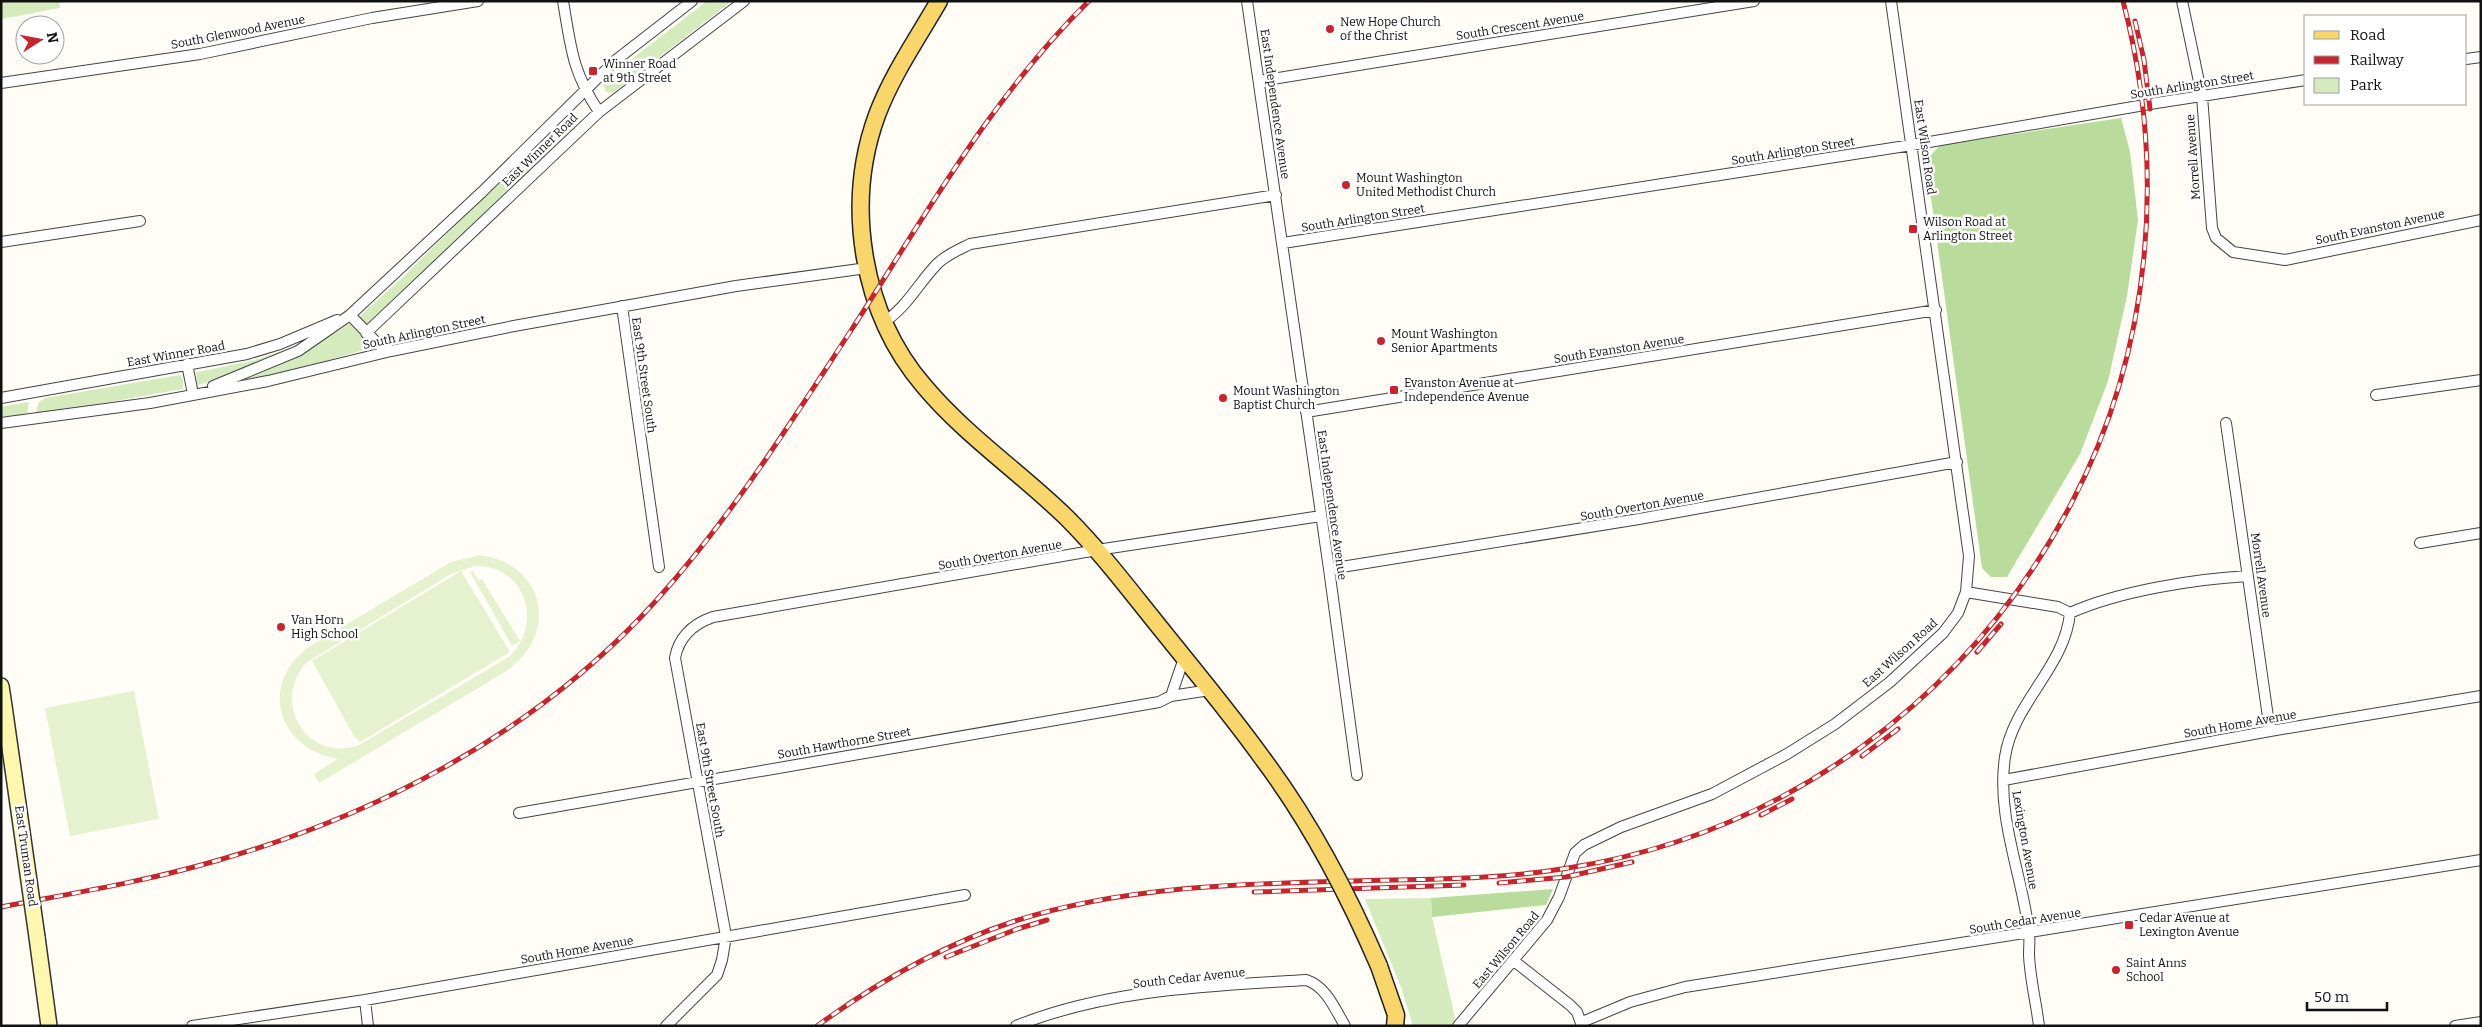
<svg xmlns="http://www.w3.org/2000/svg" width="2482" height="1027" viewBox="0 0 2482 1027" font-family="Bitter,serif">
<rect width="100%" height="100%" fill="#fffdf5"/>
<!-- green -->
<path fill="#d5ebbd" d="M1,1H59L60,8L1,19Z
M707,1H732L618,89L612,93L606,92L603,84L611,75Z
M570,118L577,120L574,128L368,324L365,325L359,317L403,277L554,128Z
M349,324H352L368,342L367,349L273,376L225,384C269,369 310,350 349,324Z
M290,348L291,350L235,373L199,385L197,383L196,373L198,372L255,360Z
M180,375L183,379V389L35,415L39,402L45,398Z
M27,402L29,403L27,414L24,416H1V407Z
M1431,898L1432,917L1456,1022L1452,1026H1413L1401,987L1365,899Z"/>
<!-- forest -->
<path fill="#b9dc9c" d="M2121,118L2130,152L2138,220L2127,296L2108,381L2080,454L2007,577H1991L1982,568L1926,161L1940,145Z
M1553,889L1546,905L1432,917L1431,898Z"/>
<!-- pitch -->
<path fill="#e6f2cf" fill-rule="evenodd" d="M480,555C546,564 560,635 505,672L319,783L314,774L338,759C279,749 258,687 307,648L451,562ZM475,566C526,565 544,624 509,657L359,745C307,763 271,703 306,663L451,574Z
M461,571L510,652L360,742L354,736L312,661Z
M473,571L479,581L482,579L520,641L512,646L470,572Z
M134,691L159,819L70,836L45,708Z"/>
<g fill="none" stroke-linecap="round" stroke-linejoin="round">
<!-- minor casing -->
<g stroke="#444" stroke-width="12">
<path id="minor" d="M563,1C571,48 572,71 599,112
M1247,1L1329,569L1357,775
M2182,1L2202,96L2212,228L2216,238L2233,252L2285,260L2481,220
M2466,59L2481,57
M1260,81L1754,1
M1,83L200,54L372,18L478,1
M1,242L140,221
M1283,243L1912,145L2156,103L2306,80
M622,306L659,567
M350,315L378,344L391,351
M884,322C907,307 918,284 937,264C946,255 958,250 970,244L1276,195
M366,333L599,112L744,1
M187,364L193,394
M213,386L298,351L350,315L482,192L616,60L692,1
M2376,395L2481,380
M1,398L247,354L280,344L337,320
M1306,412L1936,310
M1,423L150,403L268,381L391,351L514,326L736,286L867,268
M2226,423L2270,731
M2420,543L2481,533
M1329,569L1639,519L1957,462
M1966,592L2058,607L2070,613C2119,591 2195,579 2248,576
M1171,696L1184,658
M2004,780L2270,731L2481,696
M519,813L1159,702L1171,696L1210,690
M1514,961L1570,1005L1577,1012L1582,1026
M365,1000L368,1026
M1582,1022L1630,1002L1685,987L2481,860
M192,1026L365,1000L965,895
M666,1026L717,975L722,960L726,936L675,658C679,636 693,624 713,617L1097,550L1321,516
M1016,1026C1108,989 1209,986 1306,980C1326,986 1335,1009 1345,1026
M1458,1026L1547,920L1559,897L1575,853L1584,845L1621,827L1712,794L1787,754L1835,724L1890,682L1943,633L1958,613L1966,592L1969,556L1891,1
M2039,1026C2036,1002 2030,978 2029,955C2029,947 2030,939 2029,932C2022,874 1996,816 2005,757C2013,703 2065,667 2070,613
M2455,1026L2481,1022"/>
</g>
<!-- secondary casing -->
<g stroke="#333" stroke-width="18">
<path id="secondary" d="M1,686L4,706
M37,937L49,1026"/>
</g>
<!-- primary casing -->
<g stroke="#222" stroke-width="19">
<path id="primary" d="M939,1C917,39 892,75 877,115C844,205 862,314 924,386C966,436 1021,473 1067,518C1100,551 1128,588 1157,624C1193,669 1230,713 1263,759
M1379,966L1396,1015L1395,1026"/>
</g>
<!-- minor -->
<use href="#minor" stroke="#fff" stroke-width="10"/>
<!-- secondary -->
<use href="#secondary" stroke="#fff6b0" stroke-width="15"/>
<!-- primary -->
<use href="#primary" stroke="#f9d66b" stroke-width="16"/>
<!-- rail casing -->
<g stroke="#c4262e" stroke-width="5">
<path id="rail" d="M2135,21L2144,60L2150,109
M1977,652L2001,624
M1862,756L1898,729
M1761,815L1792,799
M1499,883L1566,877L1632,862
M1254,892L1464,885
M1,907C74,893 148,881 219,860C376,815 525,737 639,619C722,532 785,431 850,332C924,218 991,97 1089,1
M946,957L1017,929L1047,920
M817,1026C876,983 945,944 1015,921C1124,886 1240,884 1353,881C1424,879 1497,880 1568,868C1785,834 1969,698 2071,504C2152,350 2167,169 2123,1"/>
</g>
<!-- rail -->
<use href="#rail" stroke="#fff" stroke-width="3" stroke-dasharray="9" stroke-linecap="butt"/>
<!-- secondary-bridge casing -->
<g stroke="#333" stroke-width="18" stroke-linecap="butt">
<path id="secondary-bridge" d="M4,706L37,937"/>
</g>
<!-- primary-bridge casing -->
<g stroke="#222" stroke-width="19" stroke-linecap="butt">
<path id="primary-bridge" d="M1263,759C1311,823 1348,894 1379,966"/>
</g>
<!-- secondary-bridge -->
<use href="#secondary-bridge" stroke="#fff6b0" stroke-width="15"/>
<!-- primary-bridge -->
<use href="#primary-bridge" stroke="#f9d66b" stroke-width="16"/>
</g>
<!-- markers -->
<g fill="#c4262e" stroke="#fff" stroke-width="2">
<circle cx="1330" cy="29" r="5"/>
<rect x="588" y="66" width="10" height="10" rx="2.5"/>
<circle cx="1346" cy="185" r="5"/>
<rect x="1908" y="224" width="10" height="10" rx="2.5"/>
<circle cx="1381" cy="341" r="5"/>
<rect x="1389" y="385" width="10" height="10" rx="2.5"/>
<circle cx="1223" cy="398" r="5"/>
<circle cx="281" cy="627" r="5"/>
<rect x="2124" y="920" width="10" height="10" rx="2.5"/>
<circle cx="2116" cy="970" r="5"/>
</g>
<g text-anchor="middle" stroke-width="5" stroke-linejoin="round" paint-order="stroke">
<!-- poi labels -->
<g font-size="12" fill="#111" stroke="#fff" text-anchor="start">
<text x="1340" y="26">New Hope Church<tspan x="1340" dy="14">of the Christ</tspan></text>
<text x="603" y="68">Winner Road<tspan x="603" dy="14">at 9th Street</tspan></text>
<text x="1356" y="182">Mount Washington<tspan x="1356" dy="14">United Methodist Church</tspan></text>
<text x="1923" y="226">Wilson Road at<tspan x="1923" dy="14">Arlington Street</tspan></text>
<text x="1391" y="338">Mount Washington<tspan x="1391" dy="14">Senior Apartments</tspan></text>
<text x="1404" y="387">Evanston Avenue at<tspan x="1404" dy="14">Independence Avenue</tspan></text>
<text x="1233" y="395">Mount Washington<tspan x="1233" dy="14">Baptist Church</tspan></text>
<text x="291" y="624">Van Horn<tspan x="291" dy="14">High School</tspan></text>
<text x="2139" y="922">Cedar Avenue at<tspan x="2139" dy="14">Lexington Avenue</tspan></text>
<text x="2126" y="967">Saint Anns<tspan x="2126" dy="14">School</tspan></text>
</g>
<!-- street labels -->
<g font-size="12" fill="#111" stroke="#fff">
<text transform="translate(1520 26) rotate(-9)" y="4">South Crescent Avenue</text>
<text transform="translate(238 32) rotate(-11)" y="4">South Glenwood Avenue</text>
<text transform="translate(2192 85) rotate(-9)" y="4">South Arlington Street</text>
<text transform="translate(1275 104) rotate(82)" y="4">East Independence Avenue</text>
<text transform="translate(1925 147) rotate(82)" y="4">East Wilson Road</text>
<text transform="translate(540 150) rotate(-44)" y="4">East Winner Road</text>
<text transform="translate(1793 151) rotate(-9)" y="4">South Arlington Street</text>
<text transform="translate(2193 157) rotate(-94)" y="4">Morrell Avenue</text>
<text transform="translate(1363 218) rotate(-9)" y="4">South Arlington Street</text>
<text transform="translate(2380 227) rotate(-12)" y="4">South Evanston Avenue</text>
<text transform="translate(424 332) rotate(-12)" y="4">South Arlington Street</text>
<text transform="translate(1619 349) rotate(-9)" y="4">South Evanston Avenue</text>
<text transform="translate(176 354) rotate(-10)" y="4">East Winner Road</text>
<text transform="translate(644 375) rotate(82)" y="4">East 9th Street South</text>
<text transform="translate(1332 505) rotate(82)" y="4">East Independence Avenue</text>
<text transform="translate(1642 506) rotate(-10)" y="4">South Overton Avenue</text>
<text transform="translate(1000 555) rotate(-10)" y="4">South Overton Avenue</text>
<text transform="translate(2261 575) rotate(82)" y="4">Morrell Avenue</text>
<text transform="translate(1900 653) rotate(-42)" y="4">East Wilson Road</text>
<text transform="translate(2240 724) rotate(-10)" y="4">South Home Avenue</text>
<text transform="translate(844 743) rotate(-10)" y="4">South Hawthorne Street</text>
<text transform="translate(710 780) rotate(80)" y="4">East 9th Street South</text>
<text transform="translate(2025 840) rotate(80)" y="4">Lexington Avenue</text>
<text transform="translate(26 856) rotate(82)" y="4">East Truman Road</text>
<text transform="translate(2025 921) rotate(-9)" y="4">South Cedar Avenue</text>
<text transform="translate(577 950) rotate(-10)" y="4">South Home Avenue</text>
<text transform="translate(1506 950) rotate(-50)" y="4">East Wilson Road</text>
<text transform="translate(1189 978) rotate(-6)" y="4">South Cedar Avenue</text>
</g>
</g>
<!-- border -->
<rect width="2482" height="1027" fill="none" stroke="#111111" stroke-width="5"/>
<!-- legend -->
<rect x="2304" y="15" width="162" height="90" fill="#ffffff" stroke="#a0a0a0"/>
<rect x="2314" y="31" width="25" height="8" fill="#f9d66b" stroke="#a0a0a0"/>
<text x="2350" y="40" font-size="15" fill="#111111">Road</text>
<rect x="2314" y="56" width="25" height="8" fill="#c4262e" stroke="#a0a0a0"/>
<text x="2350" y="65" font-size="15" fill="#111111">Railway</text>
<rect x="2314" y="78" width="25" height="15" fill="#d5ebbd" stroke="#a0a0a0"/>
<text x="2350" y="90" font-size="15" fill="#111111">Park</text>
<!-- north arrow -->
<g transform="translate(40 40) rotate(79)"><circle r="24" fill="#ffffff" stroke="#a0a0a0"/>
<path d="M0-4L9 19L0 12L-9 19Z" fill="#c4262e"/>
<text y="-8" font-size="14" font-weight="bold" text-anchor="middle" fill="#111111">N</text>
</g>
<!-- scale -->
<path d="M2307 1002v8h80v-8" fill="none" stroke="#111111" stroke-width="2.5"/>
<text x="2314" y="1002" font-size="15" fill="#111111" stroke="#ffffff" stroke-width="4" paint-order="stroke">50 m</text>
</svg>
